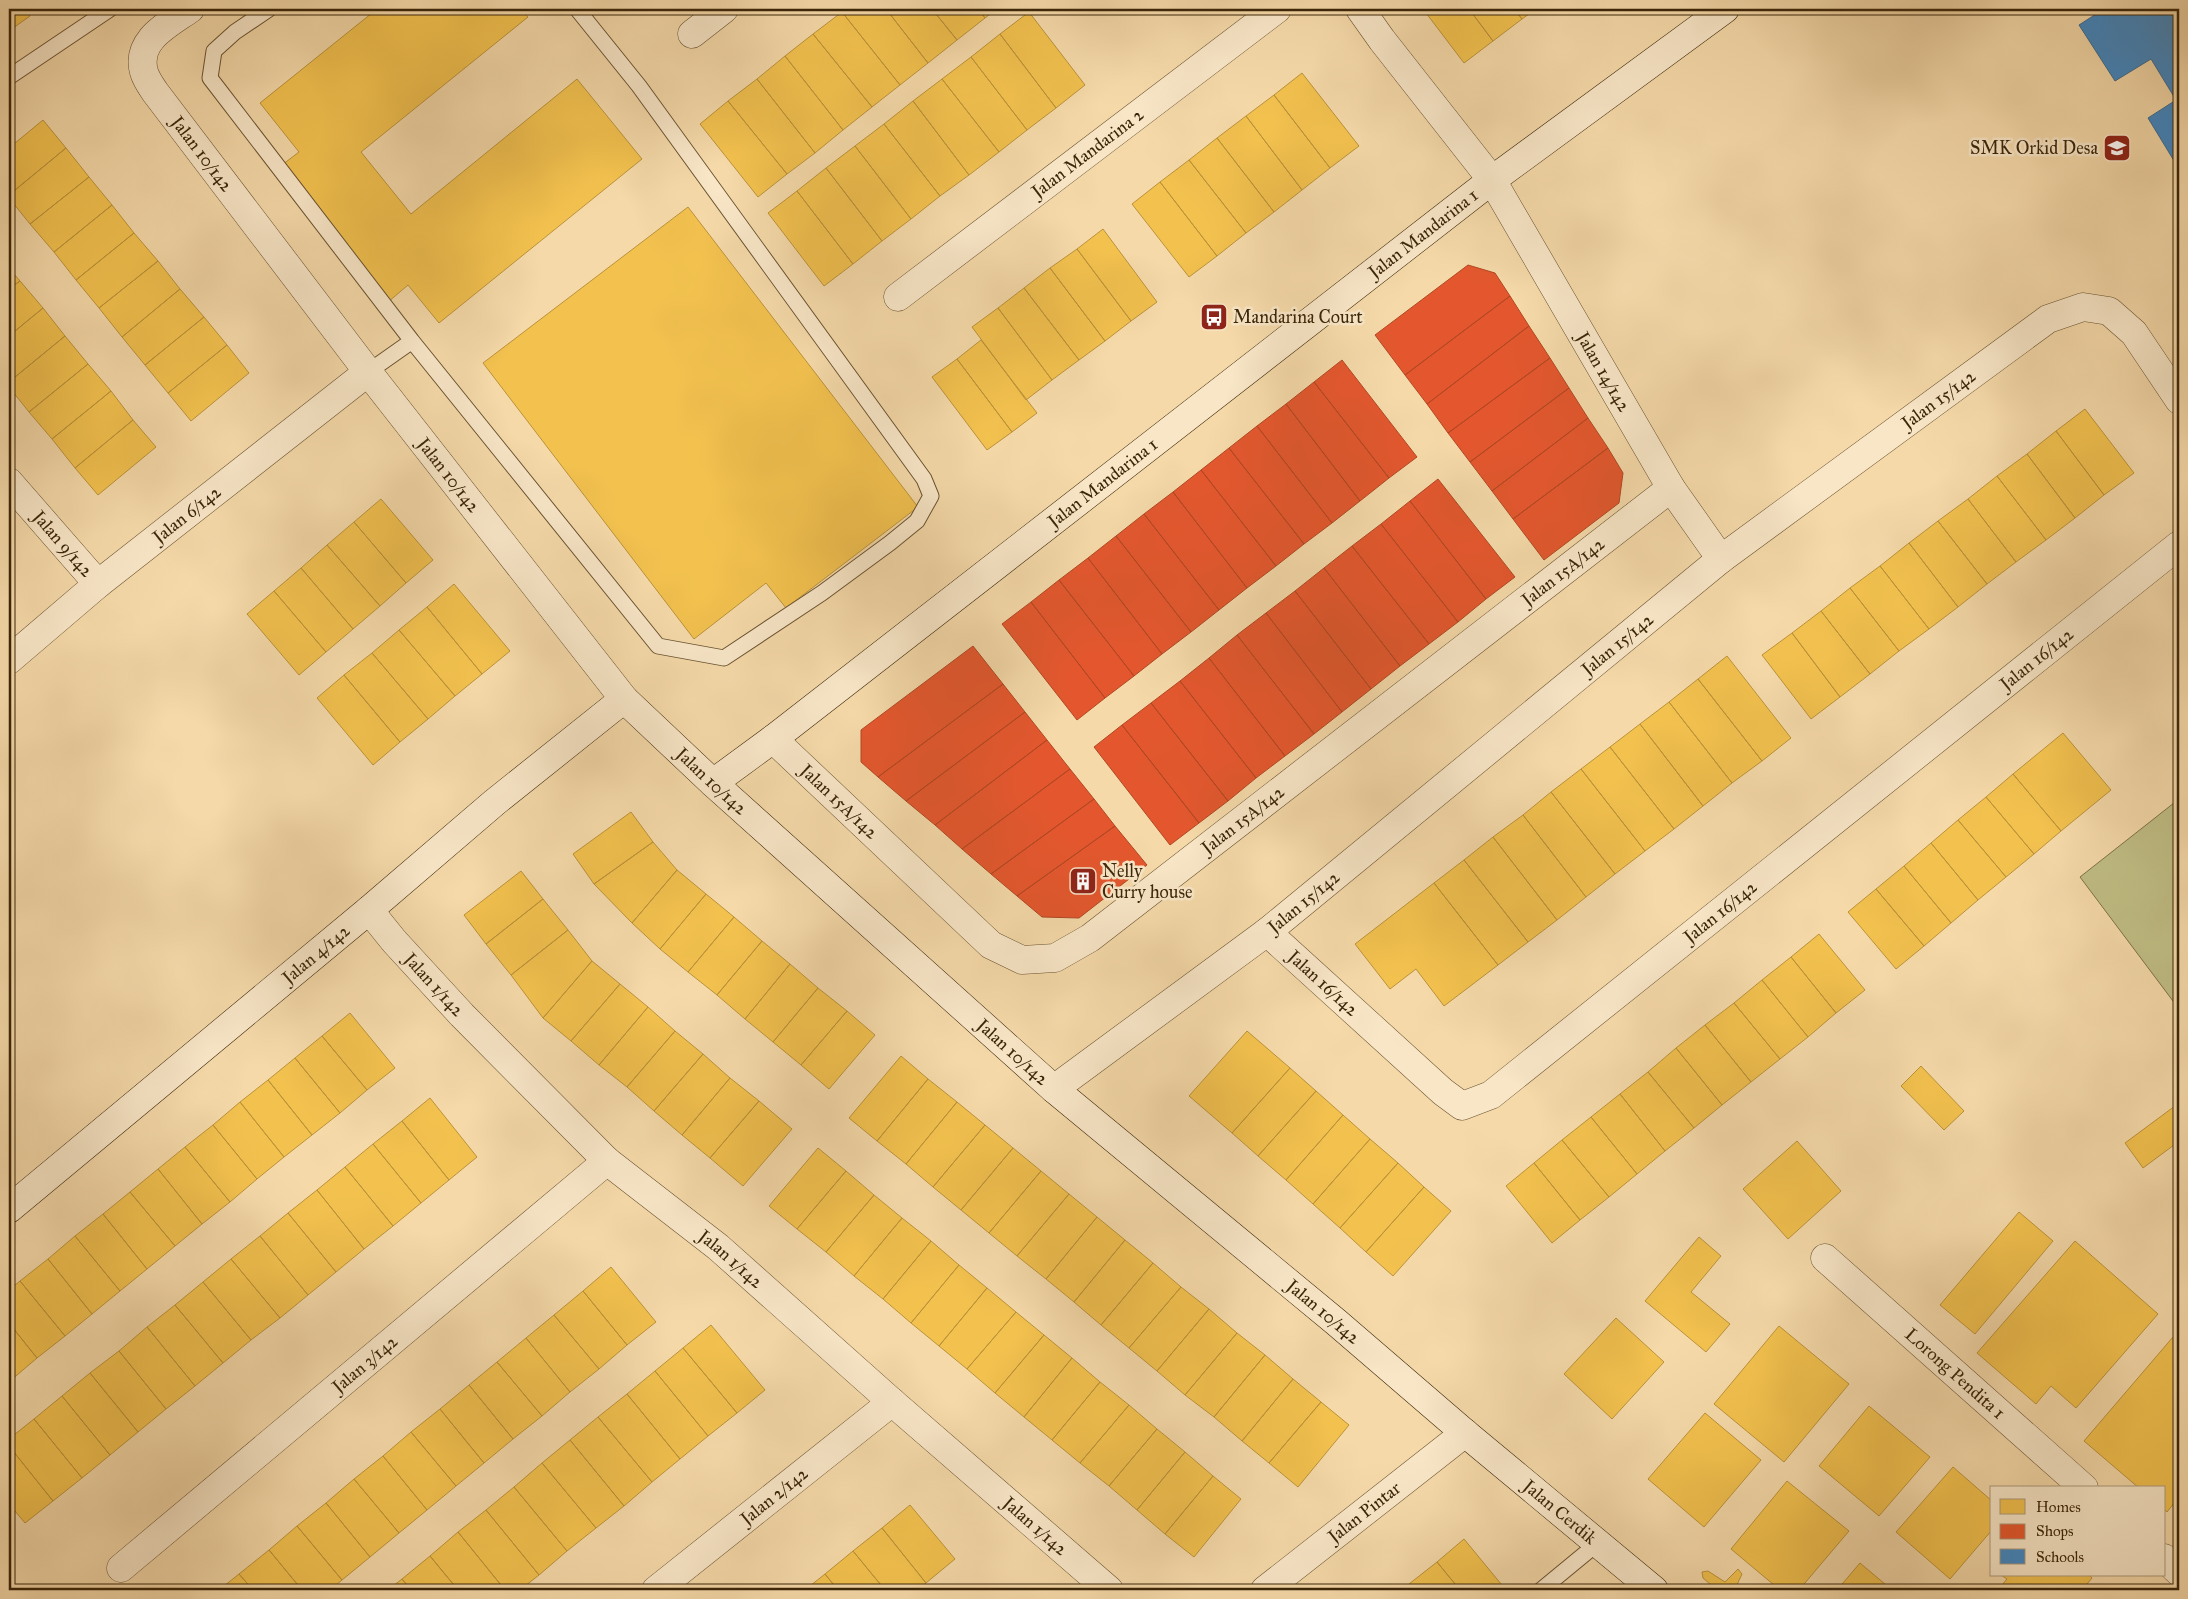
<svg xmlns="http://www.w3.org/2000/svg" width="2188" height="1599" viewBox="0 0 2188 1599" font-family="'IM FELL Great Primer',serif">
<rect width="100%" height="100%" fill="#f5d9a9"/>
<filter id="stains"><feTurbulence type="fractalNoise" baseFrequency=".004" numOctaves="4"/><feColorMatrix values="0 0 0 0 .2 0 0 0 0 .09 0 0 0 0 .02 0 0 0 .5 -.17"/></filter>
<radialGradient id="worn" r=".72"><stop offset=".6" stop-color="#630" stop-opacity="0"/><stop offset="1" stop-color="#630" stop-opacity=".3"/></radialGradient>
<!-- green -->
<path fill="#c0be85" stroke="#7e7247" d="M2179,799V1009L2080,877Z"/>
<!-- homes -->
<path fill="#f2c14e" stroke="#bb9239" d="M9,9H25L30,16L9,31Z
M377,9H521L528,17L361,152L411,214L577,79L642,159L439,323L408,285L387,303L278,168L299,152L260,103Z
M845,9H886L928,63L900,85L842,12Z
M886,9H932L957,40L928,63Z
M932,9H978L985,18L957,40Z
M978,9H997L985,18Z
M1423,9H1469L1493,41L1464,63Z
M1469,9H1514L1522,19L1493,41Z
M1514,9H1536L1522,19Z
M842,12L900,85L872,107L813,34Z
M1029,12L1085,85L1056,108L1000,34Z
M813,34L872,107L843,130L785,56Z
M1000,34L1056,108L1027,130L971,57Z
M785,56L843,130L815,153L757,79Z
M971,57L1027,130L999,152L942,79Z
M1302,73L1359,146L1330,168L1274,95Z
M757,79L815,153L787,174L728,101Z
M942,79L999,152L969,175L913,101Z
M1274,95L1330,168L1302,190L1246,116Z
M728,101L787,174L758,197L700,124Z
M913,101L969,175L940,196L884,124Z
M1246,116L1302,190L1274,212L1217,138Z
M43,120L66,148L9,195V148Z
M884,124L940,196L911,219L855,146Z
M1217,138L1274,212L1246,233L1189,160Z
M855,146L911,219L882,241L826,168Z
M66,148L89,177L30,224L9,198V195Z
M1189,160L1246,233L1217,256L1160,182Z
M826,168L882,241L853,264L797,191Z
M89,177L112,205L54,252L30,224Z
M1160,182L1217,256L1189,277L1132,204Z
M797,191L853,264L824,286L768,213Z
M112,205L134,233L76,280L54,252Z
M688,207L918,507L786,608L766,583L694,639L483,363Z
M1103,229L1157,302L1131,321L1077,249Z
M134,233L158,261L99,308L76,280Z
M1077,249L1131,321L1105,341L1050,268Z
M158,261L180,289L122,337L99,308Z
M9,268L20,281L9,289Z
M1050,268L1105,341L1079,360L1024,288Z
M20,281L43,308L9,336V289Z
M1024,288L1079,360L1052,380L998,308Z
M180,289L204,317L145,365L122,337Z
M43,308L65,336L9,382V336Z
M998,308L1052,380L1026,400L972,327Z
M204,317L227,345L168,393L145,365Z
M65,336L88,364L29,412L9,387V382Z
M981,340L1037,413L1012,432L957,359Z
M227,345L249,373L191,421L168,393Z
M957,359L1012,432L987,450L932,377Z
M88,364L111,391L52,439L29,412Z
M111,391L133,420L75,468L52,439Z
M2085,409L2134,473L2104,495L2056,431Z
M133,420L156,447L98,495L75,468Z
M2056,431L2104,495L2075,518L2027,454Z
M2027,454L2075,518L2046,540L1997,476Z
M1997,476L2046,540L2016,562L1968,499Z
M381,499L433,560L406,583L354,522Z
M1968,499L2016,562L1987,584L1938,521Z
M1938,521L1987,584L1958,607L1909,543Z
M354,522L406,583L380,606L327,545Z
M1909,543L1958,607L1929,629L1880,566Z
M327,545L380,606L353,629L301,568Z
M1880,566L1929,629L1899,651L1850,588Z
M301,568L353,629L326,652L274,591Z
M454,584L510,651L482,674L427,607Z
M1850,588L1899,651L1870,674L1821,611Z
M274,591L326,652L299,675L247,614Z
M427,607L482,674L455,696L399,630Z
M1821,611L1870,674L1840,697L1792,633Z
M399,630L455,696L428,719L372,653Z
M1792,633L1840,697L1811,719L1762,655Z
M372,653L428,719L400,742L344,675Z
M1727,656L1791,738L1762,761L1698,679Z
M344,675L400,742L373,765L317,698Z
M1698,679L1762,761L1732,783L1669,702Z
M1669,702L1732,783L1703,806L1640,724Z
M1640,724L1703,806L1674,829L1610,747Z
M2063,733L2111,790L2061,831L2013,774Z
M1610,747L1674,829L1645,851L1581,769Z
M1581,769L1645,851L1615,874L1551,792Z
M2013,774L2061,831L2034,854L1986,797Z
M1551,792L1615,874L1586,897L1523,815Z
M1986,797L2034,854L2006,877L1958,820Z
M631,812L653,842L594,884L573,854Z
M1523,815L1586,897L1557,920L1493,837Z
M1958,820L2006,877L1978,900L1931,843Z
M1493,837L1557,920L1528,942L1464,860Z
M653,842L677,870L632,923L594,884Z
M1931,843L1978,900L1951,923L1904,866Z
M1464,860L1528,942L1498,965L1434,883Z
M1904,866L1951,923L1924,946L1876,889Z
M677,870L706,894L660,949L632,923Z
M521,871L543,899L486,944L464,915Z
M1434,883L1498,965L1444,1006L1416,969L1390,989L1355,944Z
M1876,889L1924,946L1896,969L1848,912Z
M706,894L734,917L688,972L660,949Z
M543,899L568,930L511,975L486,944Z
M734,917L762,941L717,995L688,972Z
M568,930L592,961L543,1018L511,975Z
M1819,934L1865,990L1836,1013L1791,957Z
M762,941L790,964L745,1019L717,995Z
M1791,957L1836,1013L1808,1037L1762,980Z
M592,961L620,984L571,1041L543,1018Z
M790,964L818,988L773,1042L745,1019Z
M1762,980L1808,1037L1780,1059L1734,1003Z
M620,984L648,1007L599,1065L571,1041Z
M818,988L847,1011L801,1065L773,1042Z
M1734,1003L1780,1059L1751,1082L1705,1025Z
M648,1007L675,1031L627,1087L599,1065Z
M847,1011L875,1035L829,1089L801,1065Z
M350,1013L395,1068L367,1090L322,1036Z
M1705,1025L1751,1082L1722,1105L1676,1048Z
M675,1031L703,1054L654,1111L627,1087Z
M1247,1031L1290,1068L1232,1133L1189,1096Z
M322,1036L367,1090L340,1113L295,1058Z
M1676,1048L1722,1105L1694,1128L1648,1072Z
M703,1054L730,1078L682,1135L654,1111Z
M901,1056L928,1079L877,1141L849,1118Z
M295,1058L340,1113L312,1135L268,1080Z
M1921,1066L1964,1111L1944,1130L1901,1086Z
M1290,1068L1316,1091L1258,1156L1232,1133Z
M1648,1072L1694,1128L1665,1151L1620,1094Z
M730,1078L759,1101L710,1158L682,1135Z
M928,1079L957,1102L906,1164L877,1141Z
M268,1080L312,1135L284,1157L240,1102Z
M1316,1091L1343,1115L1286,1180L1258,1156Z
M1620,1094L1665,1151L1637,1174L1591,1117Z
M430,1098L477,1157L449,1180L402,1121Z
M759,1101L792,1129L743,1186L710,1158Z
M240,1102L284,1157L257,1179L213,1125Z
M957,1102L985,1125L933,1187L906,1164Z
M2179,1103V1153L2174,1145L2143,1168L2125,1143Z
M1343,1115L1370,1139L1313,1204L1286,1180Z
M1591,1117L1637,1174L1609,1197L1562,1140Z
M402,1121L449,1180L421,1203L373,1144Z
M213,1125L257,1179L230,1202L185,1147Z
M985,1125L1013,1148L961,1210L933,1187Z
M1370,1139L1398,1163L1340,1228L1313,1204Z
M1562,1140L1609,1197L1580,1220L1534,1163Z
M1797,1141L1841,1191L1788,1239L1743,1189Z
M373,1144L421,1203L393,1226L345,1167Z
M185,1147L230,1202L202,1224L158,1169Z
M818,1148L846,1171L797,1229L769,1206Z
M1013,1148L1041,1171L989,1233L961,1210Z
M1398,1163L1424,1187L1366,1252L1340,1228Z
M1534,1163L1580,1220L1552,1243L1506,1186Z
M345,1167L393,1226L364,1249L317,1190Z
M158,1169L202,1224L175,1246L130,1192Z
M846,1171L874,1195L826,1252L797,1229Z
M1041,1171L1069,1194L1017,1256L989,1233Z
M1424,1187L1451,1211L1393,1276L1366,1252Z
M317,1190L364,1249L336,1272L288,1213Z
M130,1192L175,1246L147,1269L103,1214Z
M1069,1194L1097,1217L1046,1279L1017,1256Z
M874,1195L902,1218L854,1276L826,1252Z
M2019,1212L2053,1241L1975,1334L1940,1305Z
M288,1213L336,1272L308,1295L260,1236Z
M103,1214L147,1269L120,1291L75,1236Z
M1097,1217L1125,1240L1074,1302L1046,1279Z
M902,1218L931,1241L883,1299L854,1276Z
M75,1236L120,1291L92,1314L48,1259Z
M260,1236L308,1295L280,1318L231,1259Z
M1699,1237L1721,1256L1691,1292L1730,1324L1706,1352L1645,1301Z
M1125,1240L1153,1263L1101,1325L1074,1302Z
M931,1241L959,1265L911,1323L883,1299Z
M2075,1241L2158,1314L2076,1408L2051,1386L2036,1404L1977,1353Z
M48,1259L92,1314L65,1336L20,1281Z
M231,1259L280,1318L251,1340L203,1282Z
M1153,1263L1181,1287L1129,1348L1101,1325Z
M959,1265L987,1288L939,1346L911,1323Z
M611,1267L656,1322L627,1345L583,1291Z
M20,1281L65,1336L37,1358L9,1323V1290Z
M203,1282L251,1340L223,1363L175,1305Z
M1181,1287L1209,1309L1157,1371L1129,1348Z
M987,1288L1016,1312L967,1369L939,1346Z
M583,1291L627,1345L599,1369L554,1315Z
M175,1305L223,1363L195,1386L147,1327Z
M1209,1309L1237,1333L1185,1395L1157,1371Z
M1016,1312L1044,1335L995,1393L967,1369Z
M554,1315L599,1369L570,1392L526,1338Z
M1616,1318L1664,1362L1612,1419L1564,1374Z
M9,1323L37,1358L10,1381L9,1380Z
M711,1325L765,1390L737,1413L683,1348Z
M1779,1326L1849,1384L1784,1462L1714,1404Z
M147,1327L195,1386L166,1409L119,1351Z
M1237,1333L1265,1355L1214,1417L1185,1395Z
M1044,1335L1072,1358L1024,1417L995,1393Z
M2173,1337L2179,1342V1497L2167,1512L2164,1509V1488H2139L2084,1441Z
M526,1338L570,1392L542,1416L497,1362Z
M683,1348L737,1413L708,1436L655,1371Z
M119,1351L166,1409L138,1432L90,1373Z
M1265,1355L1293,1379L1242,1441L1214,1417Z
M1072,1358L1100,1382L1052,1440L1024,1417Z
M497,1362L542,1416L513,1439L469,1385Z
M655,1371L708,1436L680,1459L627,1394Z
M90,1373L138,1432L110,1455L62,1396Z
M1293,1379L1321,1402L1269,1463L1242,1441Z
M1100,1382L1129,1405L1080,1463L1052,1440Z
M469,1385L513,1439L484,1463L440,1409Z
M627,1394L680,1459L652,1482L598,1417Z
M62,1396L110,1455L82,1478L34,1419Z
M1321,1402L1349,1425L1298,1487L1269,1463Z
M1129,1405L1157,1429L1109,1486L1080,1463Z
M1869,1406L1930,1457L1879,1516L1819,1466Z
M440,1409L484,1463L456,1486L411,1432Z
M1705,1413L1761,1460L1704,1527L1648,1479Z
M598,1417L652,1482L624,1506L570,1440Z
M34,1419L82,1478L53,1501L9,1446V1439Z
M1157,1429L1185,1452L1137,1510L1109,1486Z
M411,1432L456,1486L427,1510L383,1456Z
M570,1440L624,1506L596,1528L542,1463Z
M9,1446L53,1501L25,1523L9,1504Z
M1185,1452L1213,1476L1165,1534L1137,1510Z
M383,1456L427,1510L399,1533L354,1479Z
M542,1463L596,1528L567,1551L514,1487Z
M1953,1467L1992,1501V1530L1950,1579L1896,1532Z
M1213,1476L1241,1499L1194,1557L1165,1534Z
M354,1479L399,1533L370,1557L326,1503Z
M1787,1481L1849,1531L1799,1590H1780L1731,1549Z
M514,1487L567,1551L539,1575L486,1510Z
M326,1503L370,1557L342,1580L297,1526Z
M910,1505L955,1559L926,1583L882,1528Z
M486,1510L539,1575L520,1590H505L458,1532Z
M297,1526L342,1580L330,1590H302L269,1550Z
M882,1528L926,1583L917,1590H885L853,1551Z
M458,1532L505,1590H458L430,1556Z
M1464,1539L1506,1590H1460L1437,1562Z
M269,1550L302,1590H253L239,1574Z
M853,1551L885,1590H838L825,1574Z
M430,1556L458,1590H411L402,1579Z
M1437,1562L1460,1590H1414L1409,1584Z
M1860,1563L1892,1590H1837Z
M1738,1569L1742,1574L1735,1589L1737,1590H1717L1703,1578L1702,1572L1708,1571L1725,1582Z
M239,1574L253,1590H219Z
M825,1574L838,1590H805Z
M2001,1575H2089L2092,1578L2082,1590H1998L2007,1579Z
M402,1579L411,1590H388Z"/>
<!-- shops -->
<path fill="#e4572e" stroke="#b14823" d="M1468,265L1495,273L1510,296L1405,375L1375,335Z
M1510,296L1529,326L1427,404L1405,375Z
M1529,326L1550,358L1448,433L1427,404Z
M1550,358L1569,388L1470,462L1448,433Z
M1342,360L1417,457L1389,478L1314,382Z
M1314,382L1389,478L1360,501L1286,404Z
M1569,388L1588,418L1492,491L1470,462Z
M1286,404L1360,501L1332,523L1257,426Z
M1588,418L1608,448L1513,519L1492,491Z
M1257,426L1332,523L1304,544L1229,448Z
M1229,448L1304,544L1276,566L1201,470Z
M1608,448L1623,473L1619,503L1544,560L1513,519Z
M1201,470L1276,566L1247,588L1173,492Z
M1438,479L1515,577L1486,599L1410,501Z
M1173,492L1247,588L1219,610L1144,514Z
M1410,501L1486,599L1458,622L1381,524Z
M1144,514L1219,610L1191,632L1116,536Z
M1381,524L1458,622L1429,644L1352,546Z
M1116,536L1191,632L1162,654L1088,558Z
M1352,546L1429,644L1400,666L1324,568Z
M1088,558L1162,654L1134,676L1059,580Z
M1324,568L1400,666L1371,689L1295,591Z
M1059,580L1134,676L1105,698L1031,602Z
M1295,591L1371,689L1342,712L1266,613Z
M1031,602L1105,698L1077,720L1002,624Z
M1266,613L1342,712L1314,734L1237,635Z
M1237,635L1314,734L1285,756L1209,658Z
M973,646L1003,684L878,777L861,762V730Z
M1209,658L1285,756L1256,778L1180,681Z
M1180,681L1256,778L1228,801L1151,703Z
M1003,684L1025,712L906,801L878,777Z
M1151,703L1228,801L1199,823L1122,725Z
M1025,712L1047,740L935,825L906,801Z
M1122,725L1199,823L1170,845L1094,747Z
M1047,740L1070,769L962,849L935,825Z
M1070,769L1094,799L991,874L962,849Z
M1094,799L1115,826L1017,896L991,874Z
M1115,826L1147,865L1079,918L1042,917L1017,896Z"/>
<!-- schools -->
<path fill="#3f88c5" stroke="#3e6b8d" d="M2104,9H2179V169L2148,118L2176,100L2151,59L2115,81L2079,25Z"/>
<g fill="none" stroke-linecap="round" stroke-linejoin="round">
<!-- lane casing -->
<g stroke="#6a5331" stroke-width="17">
<path id="lane" d="M269,9L235,32L214,51L210,78L412,341L658,646L724,658L822,593L890,543L917,521L931,496L924,479L639,86L577,9
M9,77L110,9
M368,372L412,341
M1541,1590L1598,1543"/>
</g>
<!-- street casing -->
<g stroke="#6a5331" stroke-width="29">
<g id="street">
<path id="s1" d="M190,9C169,24 135,40 144,72C146,79 151,86 155,92L368,372L624,699"/>
<path id="s2" d="M1360,9L1382,40L1492,180L1671,488L1721,559"/>
<path d="M692,34L724,9"/>
<path id="s3" d="M898,297L1277,9"/>
<path id="s4" d="M9,482L98,584"/>
<path id="s5" d="M9,660L98,584L368,372"/>
<path id="s6" d="M773,739L991,945L1022,960L1055,958L1090,938L1671,488"/>
<path id="s7" d="M369,910L394,941L462,1015L607,1161L718,1247L892,1402L1109,1590"/>
<path id="s8" d="M1267,932L1443,1092L1462,1106L1491,1095L2179,545"/>
<path id="s9" d="M1054,1089L1267,932L1721,559L2048,319L2083,307L2109,311L2134,333L2179,400"/>
<path id="s10" d="M1825,1258L2084,1488"/>
<path d="M2164,1558L2179,1572"/>
<path id="s11" d="M121,1568L607,1161"/>
<path id="s12" d="M656,1590L892,1402"/>
<path id="s13" d="M1265,1590L1465,1433"/>
</g>
</g>
<!-- secondary casing -->
<g stroke="#3b2609" stroke-width="29">
<g id="secondary">
<path id="s14" d="M713,783L773,739L1492,180L1725,9"/>
<path id="s15" d="M9,1209L369,910L495,802L624,699L713,783L1054,1089L1336,1322L1465,1433L1654,1590"/>
</g>
</g>
<!-- lane -->
<use href="#lane" stroke="#f8e6c7" stroke-width="15"/>
<!-- street -->
<use href="#street" stroke="#f8e6c7" stroke-width="28"/>
<!-- secondary -->
<use href="#secondary" stroke="#f8e6c7" stroke-width="28"/>
</g>
<!-- icons -->
<defs>
<g id="school-square" transform="scale(1.4375)"><rect x="-9" y="-9" width="18" height="18" rx="4" fill="#8f2418" stroke="#f8e6c7"/><path d="M0-5L7-2L0 1L-7-2ZM-4 1L0 2.5L4 1V4Q0 6-4 4Z" fill="#fff"/></g>
<g id="bus-square" transform="scale(1.4375)"><rect x="-9" y="-9" width="18" height="18" rx="4" fill="#8f2418" stroke="#f8e6c7"/><path d="M-5-6H5V4H4V6H2V4H-2V6H-4V4H-5ZM-3.5-4V0h7V-4ZM-3.5 1.2v1.5H-2V1.2ZM2 1.2v1.5H3.5V1.2Z" fill="#fff"/></g>
<g id="building-square" transform="scale(1.4375)"><rect x="-9" y="-9" width="18" height="18" rx="4" fill="#8f2418" stroke="#f8e6c7"/><path d="M-4-6H4V6H1V3H-1V6H-4ZM-2.5-4.3h1.7v1.8h-1.7ZM.8-4.3h1.7v1.8H.8ZM-2.5-1h1.7V.8h-1.7ZM.8-1h1.7V.8H.8Z" fill="#fff"/></g>
</defs>
<g fill-rule="evenodd">
<use href="#school-square" x="2117" y="148"/>
<use href="#bus-square" x="1214" y="317"/>
<use href="#building-square" x="1083" y="881"/>
</g>
<g text-anchor="middle" stroke-width="5" stroke-linejoin="round" paint-order="stroke">
<!-- poi labels -->
<g font-size="18" fill="#3b2609" stroke="#f8e6c7" text-anchor="start">
<text x="2098" y="154" text-anchor="end">SMK Orkid Desa</text>
<text x="1233" y="323">Mandarina Court</text>
<text x="1102" y="877">Nelly<tspan x="1102" dy="21">Curry house</tspan></text>
</g>
<!-- street labels -->
<g font-size="18" fill="#3b2609" stroke="#f8e6c7">
<text dy="6" stroke="none"><textPath href="#s3" startOffset="238">Jalan Mandarina 2</textPath></text>
<text dy="6" stroke="none"><textPath href="#s1" startOffset="185">Jalan 10/142</textPath></text>
<text dy="6" stroke="none"><textPath href="#s14" startOffset="898">Jalan Mandarina 1</textPath></text>
<text dy="6" stroke="none"><textPath href="#s2" startOffset="438">Jalan 14/142</textPath></text>
<text dy="6" stroke="none"><textPath href="#s9" startOffset="1122">Jalan 15/142</textPath></text>
<text dy="6" stroke="none"><textPath href="#s1" startOffset="590">Jalan 10/142</textPath></text>
<text dy="6" stroke="none"><textPath href="#s14" startOffset="492">Jalan Mandarina 1</textPath></text>
<text dy="6" stroke="none"><textPath href="#s5" startOffset="230">Jalan 6/142</textPath></text>
<text dy="6" stroke="none"><textPath href="#s4" startOffset="82">Jalan 9/142</textPath></text>
<text dy="6" stroke="none"><textPath href="#s6" startOffset="1006">Jalan 15A/142</textPath></text>
<text dy="6" stroke="none"><textPath href="#s9" startOffset="718">Jalan 15/142</textPath></text>
<text dy="6" stroke="none"><textPath href="#s8" startOffset="991">Jalan 16/142</textPath></text>
<text dy="6" stroke="none"><textPath href="#s15" startOffset="919">Jalan 10/142</textPath></text>
<text dy="6" stroke="none"><textPath href="#s6" startOffset="91">Jalan 15A/142</textPath></text>
<text dy="6" stroke="none"><textPath href="#s6" startOffset="601">Jalan 15A/142</textPath></text>
<text dy="6" stroke="none"><textPath href="#s9" startOffset="312">Jalan 15/142</textPath></text>
<text dy="6" stroke="none"><textPath href="#s8" startOffset="586">Jalan 16/142</textPath></text>
<text dy="6" stroke="none"><textPath href="#s15" startOffset="399">Jalan 4/142</textPath></text>
<text dy="6" stroke="none"><textPath href="#s8" startOffset="76">Jalan 16/142</textPath></text>
<text dy="6" stroke="none"><textPath href="#s7" startOffset="99">Jalan 1/142</textPath></text>
<text dy="6" stroke="none"><textPath href="#s15" startOffset="1324">Jalan 10/142</textPath></text>
<text dy="6" stroke="none"><textPath href="#s7" startOffset="504">Jalan 1/142</textPath></text>
<text dy="6" stroke="none"><textPath href="#s15" startOffset="1729">Jalan 10/142</textPath></text>
<text dy="6" stroke="none"><textPath href="#s11" startOffset="318">Jalan 3/142</textPath></text>
<text dy="6" stroke="none"><textPath href="#s10" startOffset="174">Lorong Pendita 1</textPath></text>
<text dy="6" stroke="none"><textPath href="#s12" startOffset="151">Jalan 2/142</textPath></text>
<text dy="6" stroke="none"><textPath href="#s13" startOffset="126">Jalan Pintar</textPath></text>
<text dy="6" stroke="none"><textPath href="#s15" startOffset="2039">Jalan Cerdik</textPath></text>
<text dy="6" stroke="none"><textPath href="#s7" startOffset="909">Jalan 1/142</textPath></text>
</g>
</g>
<!-- margin -->
<rect width="2188" height="1599" fill="none" stroke="#f5d9a9" stroke-width="30"/>
<rect x="10" y="10" width="2168" height="1579" fill="none" stroke="#3b2609" stroke-width="2.5"/>
<rect x="15" y="15" width="2158" height="1569" fill="none" stroke="#3b2609"/>
<!-- legend -->
<rect x="1990" y="1486" width="175" height="90" fill="#f8e6c7" stroke="#ac997b"/>
<rect x="2000" y="1499" width="25" height="15" fill="#f2c14e" stroke="#ac997b"/>
<text x="2036" y="1512" font-size="15" fill="#3b2609">Homes</text>
<rect x="2000" y="1524" width="25" height="15" fill="#e4572e" stroke="#ac997b"/>
<text x="2036" y="1536" font-size="15" fill="#3b2609">Shops</text>
<rect x="2000" y="1549" width="25" height="15" fill="#3f88c5" stroke="#ac997b"/>
<text x="2036" y="1562" font-size="15" fill="#3b2609">Schools</text>
<rect width="100%" height="100%" filter="url(#stains)"/>
<rect width="100%" height="100%" fill="url(#worn)"/>
</svg>
